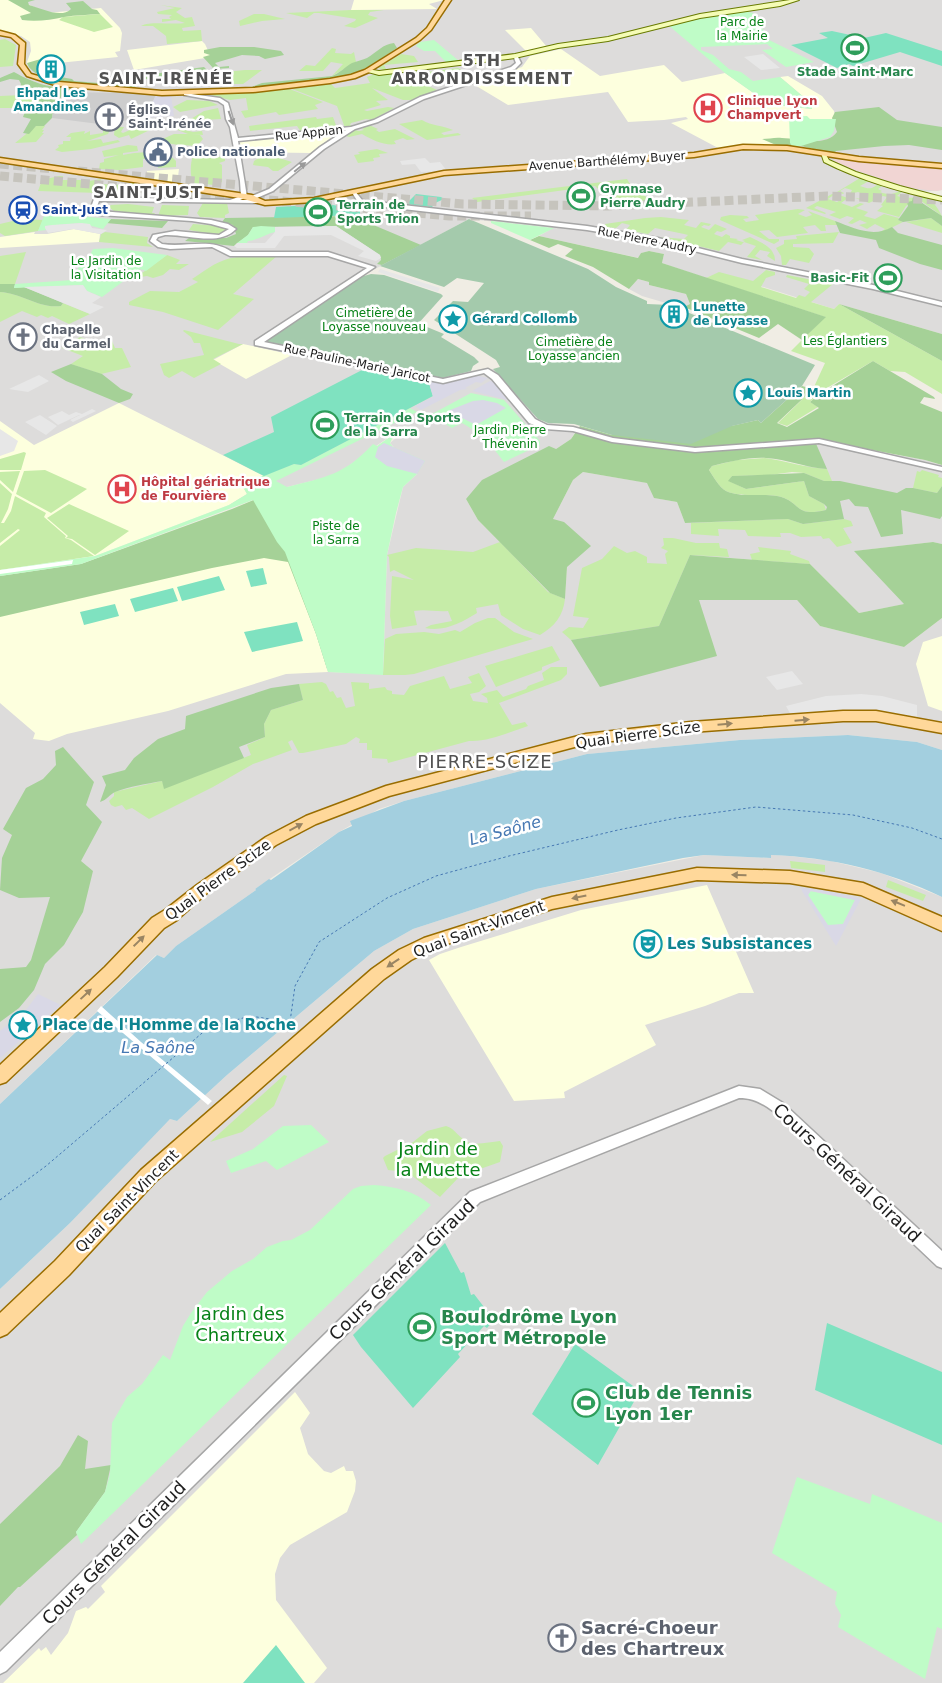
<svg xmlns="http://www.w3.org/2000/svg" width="942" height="1683" viewBox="0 0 942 1683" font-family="'DejaVu Sans',sans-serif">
<rect width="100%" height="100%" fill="#f0ede4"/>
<!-- residential -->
<path fill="#dddcdb" d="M0,0H942V190L921,192L942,198V334L839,304L834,309L722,274L709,279L662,263L664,254L649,251L641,253L639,258L539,236L553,228L469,219L360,277L267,339L268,342L443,378L471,371L493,369L541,421L578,428L571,439L556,449L466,499L478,520L550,593L565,599L567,567L553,519L573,480L583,472L648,483L655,498L677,502L685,523L788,519L813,439L925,460L942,465V544L933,542L855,551L905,604L859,613L810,564L690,555L698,600H797L820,626L904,647L942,618V750L917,742L848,735L740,740L587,754L404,801L379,809L339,832L255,889L256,890L176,946L164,958L156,955L0,1104V617L288,562L316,634L328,672L383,674L387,555L403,487L417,474L390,443L408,428L405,426L376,446L373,445L361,457L337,474L328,477L287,487L0,576Z
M638,279L649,282V285L686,294L690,304L683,308L642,296L629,289Z
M704,855L771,858V855L790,856L831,861L881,873L942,897V1683H0V1289L70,1223L155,1132L170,1119L177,1121L227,1075L374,951L413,929L536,889Z"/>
<!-- commercial -->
<path fill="#f1d5d3" d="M834,159L942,167V190L937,191L909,188L846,167L835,162Z"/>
<!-- education -->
<path fill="#fdffde" d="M0,0H19L47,13L101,8L120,28L122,33L120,51L115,52L118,57L28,66L27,62L31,51L30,42L21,36L0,32Z
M354,0H444L429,4L437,9L351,10Z
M531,28L547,47L526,51L505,30Z
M202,41L205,44L211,57L134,70L127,50Z
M561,49L600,76L664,65L682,82L725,73L762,99L776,105L812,109V104L780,77L788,76L822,96L834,111L836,119H810L793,147L760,145L720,149L671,123L688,119L686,117L664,120L628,122L608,92L508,105L473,84L522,67L530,56Z
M332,132L335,134L312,153L243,152L244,148H241L240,142Z
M179,169L177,184L147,179V171Z
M74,229L100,234L99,242L0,248V237L35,232L34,234H47Z
M243,344L289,354L290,356L246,379L213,360Z
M119,403L264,476L242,484L247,494L229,505L95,556L0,570V421L34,445Z
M285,552L316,634L328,672L286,674L168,711L67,734L49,741L33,739L35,733L0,703V587Z
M942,636V711L928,706L916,664L923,642Z
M707,885L754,993H739L705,1006L645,1025L656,1045L564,1092L565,1098L514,1101L429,960L440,954L461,947L581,910Z
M295,1392L310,1413L300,1428L308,1454L324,1471L331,1473L344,1466L346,1471H353L356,1481L355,1491L347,1512L290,1545L280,1558L275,1574L276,1600L327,1668L314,1683H3L39,1648L41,1651L46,1647L51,1655L68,1633L76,1611L86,1607L88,1609L105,1592L101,1586Z"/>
<!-- religious -->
<path fill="#cdcdcd" d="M63,92L128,93L156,95L148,111L136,112L135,116H144V118L99,124L52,118L54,110L49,107L56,105Z"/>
<!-- grass -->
<path fill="#c6eca8" d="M160,5L182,8L176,12L185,18L192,17L195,26L182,28L183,31L201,30L202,41L167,44L166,36L153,26H141C150,21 172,25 185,23L176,20L162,22V19H171L169,17L172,15L158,14L157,12L175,8Z
M351,10H384L370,12L368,15L378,18L355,28L344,26L355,21L356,19L319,13H314L307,18L286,13Z
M100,14L113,27L94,32L59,20L63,17Z
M254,14H264L285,19L262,21L240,26L239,21Z
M5,39L16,45L13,66L0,67V40Z
M332,48L336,49L335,53L351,54L354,52L356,62L332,76L343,64L331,62L323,71H299L306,65L315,66Z
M401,54L414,56L418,62L384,65L387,71L378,68Z
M458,68L476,77L459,83V79L454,76L449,78L454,84L452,85C438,80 438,79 426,85L437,90L412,100H403L372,88L388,100L376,101L381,105L364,110L367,111L388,107L394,108L372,120L366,119L351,123L350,125H353L345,128L337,106L292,89L331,84L335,88L370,83L367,77C377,73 390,71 399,76L395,78C400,80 408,76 410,71L423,70L427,72Z
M245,70H262L243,84H231L230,86L208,85L209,83L225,82L226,76H214V73Z
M287,88L323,102L315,105L318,109L279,115L276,112L245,118L241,111L248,110L246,98L230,100L206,94Z
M23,95L21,99H35L27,108H0V96Z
M187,100L209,101L218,105L180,112L173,107Z
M218,108L221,119L203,120L204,123L201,124L189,120L204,111Z
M316,117L317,119L333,117L337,128L301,132L297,126L250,131L249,126Z
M422,120C432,126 442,125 453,130L441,133L444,135L458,133L461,135L427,140L399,124Z
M121,124L120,127H124L121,132L123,133L137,127L154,128L131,139L129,135L119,138L114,135L115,125Z
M369,125L378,129L376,130L379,132L395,129L415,139L407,140L403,138L394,141L396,144C385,146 372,140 362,134L349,137L346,136L355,130L359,131L364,130L362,129Z
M36,126H45L42,130H44L42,133H44L36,142L15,143Z
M178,128L193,132L202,131L203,135L191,134L200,135L203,139L197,146C183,145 171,145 158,141L174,134H188L175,129Z
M103,130H110L108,134L87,141L101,139L103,143L118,140L120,142L91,149L62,152L55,150L59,147L58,145L63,144V141H74H70L71,137H66L71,133L85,131L84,134L90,131V135L103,133Z
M128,145L137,146L138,151L123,153V155C137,152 167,149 176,161V167L158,168L159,163L151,162V159H143V167L119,170L99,169L100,163L104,162V159L119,155L104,157L102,151Z
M377,149L388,153L379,154L380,157L373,158L374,161L358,163L354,155L360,154L358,152Z
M206,154H216V157H225V161L219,163L222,165V182L214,185L205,184L202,187L198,186L199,184L193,183C190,176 190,163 193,156Z
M260,157L279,158L292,162L278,171H273L268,167L253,165L254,161Z
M59,176H63L62,180H82L83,182L101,179L100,184L128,185L134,182L159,187L158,189L130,194L38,191L42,180Z
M860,178L869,181L860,186C873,191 872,187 879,184L884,185L878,189L882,191L880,192C888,195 892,195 899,191L902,192L897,196C918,203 926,185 942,216L917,198L913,197V201L906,206L899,217L877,211L883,206L881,205L887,197L883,196L869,203L855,198L862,199L867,196L858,192L850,194L852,190L845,188L840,191L844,193L843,194L837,192Z
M627,179L630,184L650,200L616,206L595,186L477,202L472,198Z
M832,194H835L828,199L837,202L842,199L838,197L839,195L848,198L841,203L852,207L860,203L864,204L856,208L868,212L864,216L875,219L884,214L899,218L898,220L903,222L883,232L882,231L885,229L875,224L867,229L859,225L867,223L860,220L852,224L848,223L854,218L847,216L840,219L829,215L836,212L817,206L814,208L826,213L825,214L806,208Z
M203,203H227L229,213L225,215V218L200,217L197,213Z
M128,204L154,207L152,213H155L153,215L115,212L109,207L111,205Z
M162,205L189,206L188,215L158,216Z
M798,209L805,210L798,214L806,217L812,215L808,211L835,221L838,225H825L826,231H821L815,225L803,227L808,233L777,237L769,230L759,231L769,239H779V241L774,244L720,220L721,217L730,215L747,216L749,218L743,219L746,222L759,220L755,215Z
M661,217L689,220L684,225L696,228L701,222L711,224L709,226L704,225L701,227L709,230L715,224L727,229L721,232L717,231L714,234L722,237L726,234L730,236V238L738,239L736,240L743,242L745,241L742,240L750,237C762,243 775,247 775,261L767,256L770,252L760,250L755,256L762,260L747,257L756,246L744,242L741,245L728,242L719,251L660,237L684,239L688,235L684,234L655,228L648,234L626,230L630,225L622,223L616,228L606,227L605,224L645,218Z
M931,218L942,226V233L906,222Z
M21,219L43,220L38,231L5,236L0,233V224Z
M193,224L222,226L228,230L216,235L189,230Z
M105,232L148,237L147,243L153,247L99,242L101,234Z
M839,232L833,243L793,244V247L809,248L814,254L809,263L790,259L786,265H782L781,256L776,248L784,244V240L797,239L796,236Z
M26,252L15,284H0V256Z
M167,255L180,260L176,264H189L179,270L170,269L163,275L153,278L147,276L135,278Z
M277,256L233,294L254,299L218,330L163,312L129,305V302L150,291L179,292L198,282L192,279C200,274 211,265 222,261C239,254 259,256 277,256Z
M766,270L775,272V275L766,278L761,287L796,298L799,295L805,297L810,292L804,289L809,284L786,277L787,275L833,284L811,302L834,309L839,304L942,361V394L905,372L890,371L873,361L820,392L810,402L818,407L787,426L778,423L813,389L825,363L791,351L825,317L706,278L719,272L753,281Z
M0,292C22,293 39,309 61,306L63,303L90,314L69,324L52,316L48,318L41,315L37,317L22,311L0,322Z
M184,330L239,344H243L213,359L221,364L194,378L182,371L169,378L164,375L160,364L204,355L200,343H194L191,337L183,331Z
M80,337L102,345L108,340L112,341L115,348H122L131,367L101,374L71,364L83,356L62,348Z
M24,452L26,453L21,470H0V459Z
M765,458C786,461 806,468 827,469L832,481H824L804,473L792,472L770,475L732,476L729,481L746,489L804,481L809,496L824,504L826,510C793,518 802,501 777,496C761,493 741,498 726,491C719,487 713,476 709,470L712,466L737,460Z
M45,470L87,489L51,513L16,494L24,471Z
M922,470L939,475L938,477L942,478V486L937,493L913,488L917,471L920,472Z
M20,471L13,492L0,480V472Z
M0,483L12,494L8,509L1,523H4L11,511L15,496L46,513L44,517L66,536L65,538L71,540L94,556L0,570V546L20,530L18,529L0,543Z
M69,504L129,531L95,555L72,539L66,538L68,536L47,518Z
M788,519L803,524L844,519L851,521L853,526L843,528L852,543L837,547L829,538L823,539L821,536L801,537L790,533H780L781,537L748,536L745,530L718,529L719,536L691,534V523Z
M663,538H673L696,543H719L720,548L727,549L729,557L690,555L659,626L571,640L562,632L569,627L583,628L589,618L573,616L582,568L602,559L614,546L627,553L635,551L647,557V563L667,564L665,554L668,551L661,548L664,545Z
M500,542L548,592L565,599C563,616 555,626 540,635L523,629L501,615L498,604L476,608L477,613C461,623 444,632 425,628L431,625L452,621L448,611C435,612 426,609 414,611L417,625L392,629L390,616L392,576L414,580L394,570L390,572L389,557L387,555L416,548L473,552Z
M758,547L791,551L790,554L809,561L810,564L752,560L750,554L760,552Z
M488,618H495L514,632L533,639L414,674L405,675H383L385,639L396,634L424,632L439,634L455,630L460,632L475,623Z
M552,646L560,660L542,667V670L496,687L485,666Z
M551,667H567V674L561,680L499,703L512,725L525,722L528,726C509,732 489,742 469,741L388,763L387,759L372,758V750H367V743H359L360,739L356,737L346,744L303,753H299L292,740L288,742L292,750L253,764L213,787L149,819L132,808L126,810L122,805L115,807L111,805L109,801L114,796V792L162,781L165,788L251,755L247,745L265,737L264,724L271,710L303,700L299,684L322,682L326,684L330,692L333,691L337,698L341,697L346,708L355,706L351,682L369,683V689L385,687L387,690L392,691V694L404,695L410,686L444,676L450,689L472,683L468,677L479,673L486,686L479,692L470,694L473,701L488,703L487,698L481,694L497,690L503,697L526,689L528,686L544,680L542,673Z
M790,861L825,865V872L791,868Z
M888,880L926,895L923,901L886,887Z
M284,1075L287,1076L274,1106L242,1132L210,1142Z
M446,1126C455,1128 460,1140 470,1143C478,1145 491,1142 500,1141L503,1146L500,1162L460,1176L440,1197L407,1172L388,1170L383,1158L385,1156L413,1142L427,1131Z"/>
<!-- forest -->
<path fill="#a5d197" d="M8,0H35L28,2L29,5C41,8 61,19 71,9L66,3L83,1L92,9L97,10L100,14C88,15 76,15 64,17C51,20 36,22 22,20L20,16L31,13Z
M394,43L397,48C382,58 367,69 350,75C320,85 281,85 249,88L262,83L332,76C340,73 345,67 352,63C357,61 363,60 367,58C377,52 383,44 394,43Z
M220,47H254L281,51L284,55L265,59L259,56L242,55L215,63L219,67L229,66V68L214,69L203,57L210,55L204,53V50Z
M51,56L49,62L39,67L40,71L43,74L72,79L74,81L135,86L137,89C114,87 35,88 27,63Z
M204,67L209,72L207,75L176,82L164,80L155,82L138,76Z
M14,72C37,85 49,87 76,89L65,91L56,105L49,107L53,110L52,118L44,126H36L29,134L23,133L31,119L23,117L26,109L34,99H20L22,97L42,96L51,91L41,87L19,90L21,84L19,80L10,79L0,82V78Z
M879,107L897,120L942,127V150L909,145L884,146L836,151L833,154L801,146L776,145L762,139C769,139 775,137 782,138C798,138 825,148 837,132L832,118L835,112Z
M913,197L942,216V226L931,218L903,222L898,220L908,206L907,202L912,201Z
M352,216L421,245L382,265L377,264L381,260L380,255L336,226L253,227L248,235L234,246L185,241L189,238H226L236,234L233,225L222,222L225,218Z
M111,219L168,221L162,228L106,223Z
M835,221C854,228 873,238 892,227L898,233L942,245V270L920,264L879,248L876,240L840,233Z
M539,236L638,258L641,253L649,251L664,254L662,263L826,317L802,340L778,324L759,338L684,307L690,304L686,294L649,285V282L638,279L629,289L593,267L565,256L573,249L558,244L549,248L530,240Z
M0,284H15L14,288L24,287L63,303L61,306C39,309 22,293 0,292Z
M839,304L942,334V361Z
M873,361L934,397L935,399L924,397L920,403L942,412V465L925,460L814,439L827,469C806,468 787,459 766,458C748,457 729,462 712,466L709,470C713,476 719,487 726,491C741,498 761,493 777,496C802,501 793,518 826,510L827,507L824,504L809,496L804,481L746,489L728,481L732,476L804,473L824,481H840L897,493L906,488H913L937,493L942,486V516L940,519L901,510L903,534L881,537L868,507L855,506L849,499L840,501L844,519L803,524L788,519L685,523L677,502L654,498L647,483L583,472L573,480L553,519L564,522L591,546L567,567L565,599L550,593L478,520L466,499L482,480L549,446L556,449L571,439L580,426L612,435L731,426L758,420L761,423L802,386L813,389L777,423L787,427L819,408L810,402L821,393Z
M71,364L102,374L121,389L133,394L130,399L119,403L66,381L51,372Z
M285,487L328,672L316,634L288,562L264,558L212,568L0,617V576L81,564L232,509Z
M933,542L942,544V618L904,647L820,626L797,600H699L717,656L600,687L571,640L659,626L690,555L810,564L859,613L904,604L854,551Z
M299,684L303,700L271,710L264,724L265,737L239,747L244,758L164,789L162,781C146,784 130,786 115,792C110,794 107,800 100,802L106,785L102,776L125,770L134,758L158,739L185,729L186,716L271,688Z
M63,747L94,782L86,805L102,822L81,861L93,871L83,912L64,945L45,964L34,990L19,1008L0,1022V969L26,967L31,960L50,897L19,898L0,890L2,858L12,835L3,829L26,788L43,779L56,765L55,751Z
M78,1435L88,1441L85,1469L111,1465L105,1492L76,1532L77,1535L20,1587H18L0,1606V1524L60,1466Z"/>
<!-- cemetery -->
<path fill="#a4caac" d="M469,219L588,269L616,287L647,301V304L670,305L815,365L802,386L761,423L758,420L732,426L691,444L612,435L574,424L548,423L538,419L493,369L500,367L496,360L434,320L440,314L446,315L453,309L447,307L453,301L468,302L484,283L457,278L444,287L380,266Z
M371,274L384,275L441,294L443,296L417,325L427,327L444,334L441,337L474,357L479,362L473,366L471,371L443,378L268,342L267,339L360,277Z"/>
<!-- park -->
<path fill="#bffcc7" d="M744,11L753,13L769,40L814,62L786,67L762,50L773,49L767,44L701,47V50L713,55L729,69L741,72L753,81L780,77L812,104V109L776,105L762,99L725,73L668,25L702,17Z
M434,40L459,61L447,63L435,51H424L416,46L420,42Z
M807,116L810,119H836L834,131L830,137L801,146L793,147L790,143L789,117Z
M62,214L67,215L111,219L103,229L81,223L45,226L46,230L38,231L44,216Z
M491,221L554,228L530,240L491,223Z
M261,226L275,227V232C266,234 258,240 248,241L247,243H237L248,235L253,227Z
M113,248L167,255L146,271L140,269L102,297L87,291L83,285L14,288L15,284L72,280L73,277L80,276L81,272H77L79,266H83L84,262H76L77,259H88L93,249Z
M471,393L504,400L540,441V445L504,462C488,441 484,436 462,423L452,428L430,415Z
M410,408L417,412L276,481L287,487C326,477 344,475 373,444L377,446L405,426L409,428L392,439L390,443L393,447L425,461L417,474L403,487L396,513L387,555L383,675L328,672L316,634L285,552L277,542L253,500L81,564L0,576V570L95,556L229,505L247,494L241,484L294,464L301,465Z
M810,891L855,900L843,924L828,926L808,895Z
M311,1125L329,1142L277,1170L266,1161L231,1173L226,1161L253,1149L283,1126Z
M374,1185C397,1187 414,1191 431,1205L81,1544L76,1532L105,1492L110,1474L112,1423L127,1397L142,1384L163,1355L170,1360L183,1326L191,1313L207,1292L232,1271L253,1259L267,1247L283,1241L291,1240L310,1230L353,1189L361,1186Z
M797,1477L870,1504L872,1494L942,1523V1629L937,1627L925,1679L838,1627L841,1615L835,1604L837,1592L772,1553Z"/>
<!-- pitch -->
<path fill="#7fe2c0" d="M832,31L864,38L886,33L942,51V66L900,52L853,66L849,64L837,68L791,45L828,38L819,33Z
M416,194L441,197L444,199L435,203L432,207L406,204Z
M328,204L360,210V215L274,218L276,207Z
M364,369L429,383L433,396L301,465L294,464L264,476L223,455L274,432L271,417Z
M263,568L267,584L251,587L246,571Z
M219,576L225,590L182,601L177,587Z
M173,588L178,601L135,612L130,599Z
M115,604L119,616L84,625L80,612Z
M297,622L303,641L252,652L244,632Z
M445,1243L461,1273L464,1272L471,1295L474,1294L494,1320L487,1328L484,1326L458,1354L460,1357L413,1408L361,1347L353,1335Z
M827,1323L942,1372V1445L815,1390Z
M575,1344L640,1391L598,1465L532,1414Z
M276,1645L305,1683H243Z"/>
<!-- parking -->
<path fill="#e7e7e7" d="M763,54L780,68L761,70L744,57Z
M425,158L430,163L440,162L447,171L421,172L415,164L402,165L400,161Z
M81,223L90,224L92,228L107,230L101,234L73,229L48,233L45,228V226L52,225Z
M336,226L380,255L381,258L376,261L358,256L364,251L331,235L284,236L275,248H237L234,246L237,243H265L275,232V227Z
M380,269L440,288L438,292L378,272Z
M83,285L87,291L101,297L92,303L104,307L90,314L24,287Z
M39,375L49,381L28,392L9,389Z
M92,409L96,411L73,422L70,420L80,415H79L58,425L48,417L62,411L69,415L76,412L82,414Z
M40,415L57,426L46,435L25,422Z
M0,429L18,441L14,451L0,456Z
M792,671L803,684L777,690L766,677Z
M861,694L882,696L917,705V719L792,717L786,706L826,696Z"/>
<!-- plaza -->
<path fill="#d9d8e6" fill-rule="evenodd" d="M156,95L171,96L174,116L142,118L147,115Z
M478,376L488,378L481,383L476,382L465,388L468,389L460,390L421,410L415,406L433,397L428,380L443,383Z
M490,381L495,382L505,392L502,394L508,400L472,391Z
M483,400L497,403L506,408L476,425L460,417L455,419L448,418L446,414L450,410L473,401Z
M384,443L425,461L417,474L387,466L375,457L378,447Z
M802,888L828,891L861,899L836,946L802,891ZM811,891L855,900L843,924L828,925L808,895Z
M38,994L61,1005L0,1058V1031L12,1021L22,1015Z"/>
<!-- water -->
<path fill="#a3cfdf" d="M848,735L917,742L942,750V897C888,871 831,857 771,855V858L704,855L683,858L536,889L413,929L374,951L227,1075L177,1121L170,1119L70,1223L0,1289V1104L157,955L164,958L176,946L256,890L255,889L269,879L271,880L339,832L352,826L350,821L404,801L587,754L740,740Z"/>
<!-- pier -->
<path fill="#fff" d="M73,560L72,564L0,574V570Z
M101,1006L141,1042L212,1101L208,1105L97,1011Z"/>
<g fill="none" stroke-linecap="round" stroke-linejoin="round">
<!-- ferry -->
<path stroke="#4678b3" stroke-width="1" stroke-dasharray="2.5 2.5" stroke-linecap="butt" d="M0,1200L46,1166L208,1028L250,1016L290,1022L295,986L319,942L387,898L436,876L509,856L618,830L676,818L756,807L853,815L912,828L942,839"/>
<!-- trunk-tunnel -->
<path stroke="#c6c4bd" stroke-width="9" stroke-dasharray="9 4.5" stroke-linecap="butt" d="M0,164L54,169
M78,171L463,204L608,206L827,196L942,200
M0,176L450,216H531"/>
<!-- tertiary casing -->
<g stroke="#a6a6a6" stroke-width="3">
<path id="tertiary" d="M513,55H517L521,63L515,69L424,99L378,122L355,129L324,149L273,191L252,200L259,201V203L99,201L96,209L100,211L211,220L228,224L236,229C219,247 187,234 165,235L158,237L156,240L162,244C186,248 210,237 232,252H328L375,267L264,342L443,379L488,369L498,375L535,419L547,425L573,427L613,438L695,448L819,439L942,467V471L819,443L695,452L612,442L573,431L545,429L529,423L492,379L484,373L443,383L255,345V341L367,268L328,256H230L212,247L170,249L158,247L150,241L153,235L175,231L219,235L229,229L211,224L192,221L99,215L90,210L94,199L97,197L230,200L241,196L240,181L230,127L226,119L224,105L218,101L184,95V93L220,98L228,103L238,138L351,127L374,120L420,97L511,67L516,63ZM346,130L320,147L269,189L247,198V200H240L247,197L238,141Z
M351,191H355L362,200L368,201L587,226L658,238L742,259L873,285L942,302V306L873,289L742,263L658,242L587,230L368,205L358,202Z
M739,1086L760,1089L783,1103L942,1251V1268L937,1266L773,1111C762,1103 753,1098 739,1098L480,1202L6,1671L0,1674V1652L470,1192Z"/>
</g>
<!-- secondary casing -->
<g stroke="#687b00" stroke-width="2">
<path id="secondary" d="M790,0H799L780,6L700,18L608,41L558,48L515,58L379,75L364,71L367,69L379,71L515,54L558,44L608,37L700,14Z
M821,153H825L829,160L856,172L900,186L942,197V201C901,192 861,181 824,162Z"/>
</g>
<!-- primary casing -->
<g stroke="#996d00" stroke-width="3">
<path id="primary" d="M445,0H451L431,30L420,40L369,72L355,78L330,83L253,92L162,95L58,86L27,76L18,64L20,45L11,37L0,35V31L15,35L25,43L24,64L31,74L59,82L162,91L253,88L330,79L351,75L365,70L416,38L427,28Z
M743,145L787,146L859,157L942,164V168L859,161L787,150L743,149L694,157L444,175L314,202L265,205L240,198L0,162V158L252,195L265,201L314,198L444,171L694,153Z
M843,711H876L942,723V733L876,721H843L691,732L586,744L389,796L316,824L276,845L207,893L177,920L164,928L117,977L6,1082L0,1084V1065L105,967L152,918L165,910L197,885L266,837L306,816L386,786L586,734L691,722Z
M697,868L790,871L863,883L942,917V931L861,895L790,883L697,880L552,909L435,948L411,960L384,979L155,1182L69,1275L7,1334L0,1337V1313L55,1261L141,1170L372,969L399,950L424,938L552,897Z"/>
</g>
<!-- tertiary -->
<use href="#tertiary" fill="#fff" fill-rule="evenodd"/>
<!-- secondary -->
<use href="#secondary" fill="#f5fcb6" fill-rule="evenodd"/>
<!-- primary -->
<use href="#primary" fill="#ffd89a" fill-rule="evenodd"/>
</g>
<!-- one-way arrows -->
<defs><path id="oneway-solid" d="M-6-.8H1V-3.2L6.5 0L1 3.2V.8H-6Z" transform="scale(1.25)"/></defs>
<g fill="#9a9a9a">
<use href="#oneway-solid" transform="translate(231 118) rotate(71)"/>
<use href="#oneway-solid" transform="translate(300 167) rotate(-39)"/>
</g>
<g fill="#9a8563">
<use href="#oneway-solid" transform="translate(802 720) rotate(-5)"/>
<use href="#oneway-solid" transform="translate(725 724) rotate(-5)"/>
<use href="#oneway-solid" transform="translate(296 827) rotate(-28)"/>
<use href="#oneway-solid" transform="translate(739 875) rotate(-178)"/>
<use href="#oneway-solid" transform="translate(579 897) rotate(168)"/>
<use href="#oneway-solid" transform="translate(898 903) rotate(-158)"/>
<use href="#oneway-solid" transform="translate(139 941) rotate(-44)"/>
<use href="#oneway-solid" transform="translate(393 963) rotate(146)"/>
<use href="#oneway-solid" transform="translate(86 994) rotate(-43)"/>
</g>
<!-- icons -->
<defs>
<g id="stadium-ring" transform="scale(1.4375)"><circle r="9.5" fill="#fff" stroke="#2e9e5b" stroke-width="1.5"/><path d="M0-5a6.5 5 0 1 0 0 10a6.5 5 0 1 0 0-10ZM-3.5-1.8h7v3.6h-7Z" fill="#2e9e5b"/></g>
<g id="building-ring" transform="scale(1.4375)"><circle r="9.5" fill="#fff" stroke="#0f9aa8" stroke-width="1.5"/><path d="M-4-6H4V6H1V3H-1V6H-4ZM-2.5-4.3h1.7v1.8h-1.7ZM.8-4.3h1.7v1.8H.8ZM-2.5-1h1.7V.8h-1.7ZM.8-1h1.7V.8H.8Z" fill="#0f9aa8"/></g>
<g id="hospital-ring" transform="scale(1.4375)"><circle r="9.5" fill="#fff" stroke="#e0444e" stroke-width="1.5"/><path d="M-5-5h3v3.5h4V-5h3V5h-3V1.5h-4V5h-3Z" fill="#e0444e"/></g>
<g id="church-ring" transform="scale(1.4375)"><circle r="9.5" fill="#fff" stroke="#6b7280" stroke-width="1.5"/><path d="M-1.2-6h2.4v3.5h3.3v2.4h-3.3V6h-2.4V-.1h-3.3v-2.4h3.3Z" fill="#6b7280"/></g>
<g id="civic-ring" transform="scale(1.4375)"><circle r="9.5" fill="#fff" stroke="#5c6f8a" stroke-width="1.5"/><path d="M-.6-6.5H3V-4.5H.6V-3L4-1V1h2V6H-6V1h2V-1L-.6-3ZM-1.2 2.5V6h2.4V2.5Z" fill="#5c6f8a"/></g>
<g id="station-ring" transform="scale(1.4375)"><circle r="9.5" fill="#fff" stroke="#1a4fb4" stroke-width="1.5"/><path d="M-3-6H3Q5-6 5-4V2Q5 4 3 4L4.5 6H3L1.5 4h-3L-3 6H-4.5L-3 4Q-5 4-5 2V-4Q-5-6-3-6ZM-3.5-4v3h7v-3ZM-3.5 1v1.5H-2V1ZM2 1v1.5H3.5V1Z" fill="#1a4fb4"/></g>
<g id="sight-ring" transform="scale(1.4375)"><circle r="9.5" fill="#fff" stroke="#0f9aa8" stroke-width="1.5"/><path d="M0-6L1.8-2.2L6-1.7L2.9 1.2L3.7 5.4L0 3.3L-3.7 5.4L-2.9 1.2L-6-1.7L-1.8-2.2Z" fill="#0f9aa8"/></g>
<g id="theatre-ring" transform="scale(1.4375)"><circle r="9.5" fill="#fff" stroke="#0f9aa8" stroke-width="1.5"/><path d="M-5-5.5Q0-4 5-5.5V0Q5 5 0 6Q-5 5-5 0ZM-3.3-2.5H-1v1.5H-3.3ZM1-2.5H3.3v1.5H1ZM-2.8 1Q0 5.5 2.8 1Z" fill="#0f9aa8"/></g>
</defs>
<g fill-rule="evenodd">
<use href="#stadium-ring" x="855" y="48"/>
<use href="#building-ring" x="51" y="69"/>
<use href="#hospital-ring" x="708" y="108"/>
<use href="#church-ring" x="109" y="117"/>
<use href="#civic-ring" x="158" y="152"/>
<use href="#stadium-ring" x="581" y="196"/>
<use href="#station-ring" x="23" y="210"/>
<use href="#stadium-ring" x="318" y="212"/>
<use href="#stadium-ring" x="888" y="278"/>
<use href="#building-ring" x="674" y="314"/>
<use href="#sight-ring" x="453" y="319"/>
<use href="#church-ring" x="23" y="337"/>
<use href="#sight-ring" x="748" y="393"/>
<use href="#stadium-ring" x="325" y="425"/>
<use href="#hospital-ring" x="122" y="489"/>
<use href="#theatre-ring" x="648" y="944"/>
<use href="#sight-ring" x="23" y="1025"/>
<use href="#stadium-ring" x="422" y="1327"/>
<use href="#stadium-ring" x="586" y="1403"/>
<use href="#church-ring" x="562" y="1638"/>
</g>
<g text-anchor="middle" stroke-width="5" stroke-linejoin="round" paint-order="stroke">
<!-- far-park labels -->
<g font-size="12" fill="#078217" stroke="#fff">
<text x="742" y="26">Parc de<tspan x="742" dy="14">la Mairie</tspan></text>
<text x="106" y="265">Le Jardin de<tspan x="106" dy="14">la Visitation</tspan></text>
<text x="374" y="317">Cimetière de<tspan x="374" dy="14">Loyasse nouveau</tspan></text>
<text x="845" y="345">Les Églantiers</text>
<text x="574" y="346">Cimetière de<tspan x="574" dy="14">Loyasse ancien</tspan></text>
<text x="510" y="434">Jardin Pierre<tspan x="510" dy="14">Thévenin</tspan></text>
<text x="336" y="530">Piste de<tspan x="336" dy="14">la Sarra</tspan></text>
</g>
<!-- far-leisure labels -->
<g font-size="12" font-weight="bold" fill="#27864d" stroke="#fff" text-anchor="start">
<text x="855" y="76" text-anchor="middle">Stade Saint-Marc</text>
<text x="600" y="193">Gymnase<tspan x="600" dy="14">Pierre Audry</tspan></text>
<text x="337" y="209">Terrain de<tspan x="337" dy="14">Sports Trion</tspan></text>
<text x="869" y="282" text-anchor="end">Basic-Fit</text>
<text x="344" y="422">Terrain de Sports<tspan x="344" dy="14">de la Sarra</tspan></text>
</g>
<!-- far-culture labels -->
<g font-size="12" font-weight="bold" fill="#0d838f" stroke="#fff" text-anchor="start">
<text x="51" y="97" text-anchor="middle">Ehpad Les<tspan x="51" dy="14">Amandines</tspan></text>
<text x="693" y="311">Lunette<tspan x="693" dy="14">de Loyasse</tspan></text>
<text x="472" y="323">Gérard Collomb</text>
<text x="767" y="397">Louis Martin</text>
</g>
<!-- far-health labels -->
<g font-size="12" font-weight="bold" fill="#be3a42" stroke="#fff" text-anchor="start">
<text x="727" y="105">Clinique Lyon<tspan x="727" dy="14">Champvert</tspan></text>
<text x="141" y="486">Hôpital gériatrique<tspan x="141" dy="14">de Fourvière</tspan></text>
</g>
<!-- far-worship labels -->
<g font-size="12" font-weight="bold" fill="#5b616d" stroke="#fff" text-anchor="start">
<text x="128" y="114">Église<tspan x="128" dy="14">Saint-Irénée</tspan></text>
<text x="42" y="334">Chapelle<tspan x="42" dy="14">du Carmel</tspan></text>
</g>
<!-- far-street labels -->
<g font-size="12" fill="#1f1f1f" stroke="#fff">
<text transform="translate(309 133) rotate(-6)" y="4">Rue Appian</text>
<text transform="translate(607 161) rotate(-4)" y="4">Avenue Barthélémy Buyer</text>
<text transform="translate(647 240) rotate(11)" y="4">Rue Pierre Audry</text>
<text transform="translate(357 363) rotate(12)" y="4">Rue Pauline-Marie Jaricot</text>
</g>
<!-- far-service labels -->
<g font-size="12" font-weight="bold" fill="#4e5e75" stroke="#fff" text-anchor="start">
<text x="177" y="156">Police nationale</text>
</g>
<!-- far-transit labels -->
<g font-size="12" font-weight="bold" fill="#164399" stroke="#fff" text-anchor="start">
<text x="42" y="214">Saint-Just</text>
</g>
<!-- street labels -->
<g font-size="15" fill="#1f1f1f" stroke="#fff">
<text transform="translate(638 735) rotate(-8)" y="5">Quai Pierre Scize</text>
<text transform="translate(218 880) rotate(-36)" y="5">Quai Pierre Scize</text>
<text transform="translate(479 929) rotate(-20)" y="5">Quai Saint-Vincent</text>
<text transform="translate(127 1201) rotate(-45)" y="5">Quai Saint-Vincent</text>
</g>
<!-- culture labels -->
<g font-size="15" font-weight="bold" fill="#0d838f" stroke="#fff" text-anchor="start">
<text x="667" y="949">Les Subsistances</text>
<text x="42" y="1030">Place de l'Homme de la Roche</text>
</g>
<!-- far-district labels -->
<g font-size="16" font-weight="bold" letter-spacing="1" fill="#525252" stroke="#fff">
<text x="482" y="66">5TH<tspan x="482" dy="18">ARRONDISSEMENT</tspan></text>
<text x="166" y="84">SAINT-IRÉNÉE</text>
<text x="148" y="198">SAINT-JUST</text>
</g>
<!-- water labels -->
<g font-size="16" font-style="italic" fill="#4678b3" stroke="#fff">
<text transform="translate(505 830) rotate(-15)" y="6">La Saône</text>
<text x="158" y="1053">La Saône</text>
</g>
<!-- quarter labels -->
<g font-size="18" letter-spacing="1" fill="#525252" stroke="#fff">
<text x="485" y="768">PIERRE-SCIZE</text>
</g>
<!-- near-park labels -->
<g font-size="18" fill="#078217" stroke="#fff">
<text x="438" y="1155">Jardin de<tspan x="438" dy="21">la Muette</tspan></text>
<text x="240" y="1320">Jardin des<tspan x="240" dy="21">Chartreux</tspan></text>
</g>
<!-- near-street labels -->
<g font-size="18" fill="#1f1f1f" stroke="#fff">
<text transform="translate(847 1173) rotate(43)" y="6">Cours Général Giraud</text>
<text transform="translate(402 1270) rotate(-44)" y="6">Cours Général Giraud</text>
<text transform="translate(114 1553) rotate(-45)" y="6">Cours Général Giraud</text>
</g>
<!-- near-leisure labels -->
<g font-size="18" font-weight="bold" fill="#27864d" stroke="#fff" text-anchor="start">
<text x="441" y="1323">Boulodrôme Lyon<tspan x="441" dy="21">Sport Métropole</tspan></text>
<text x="605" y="1399">Club de Tennis<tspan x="605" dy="21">Lyon 1er</tspan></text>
</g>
<!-- near-worship labels -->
<g font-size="18" font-weight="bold" fill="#5b616d" stroke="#fff" text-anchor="start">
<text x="581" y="1634">Sacré-Choeur<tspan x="581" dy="21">des Chartreux</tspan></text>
</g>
</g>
</svg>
